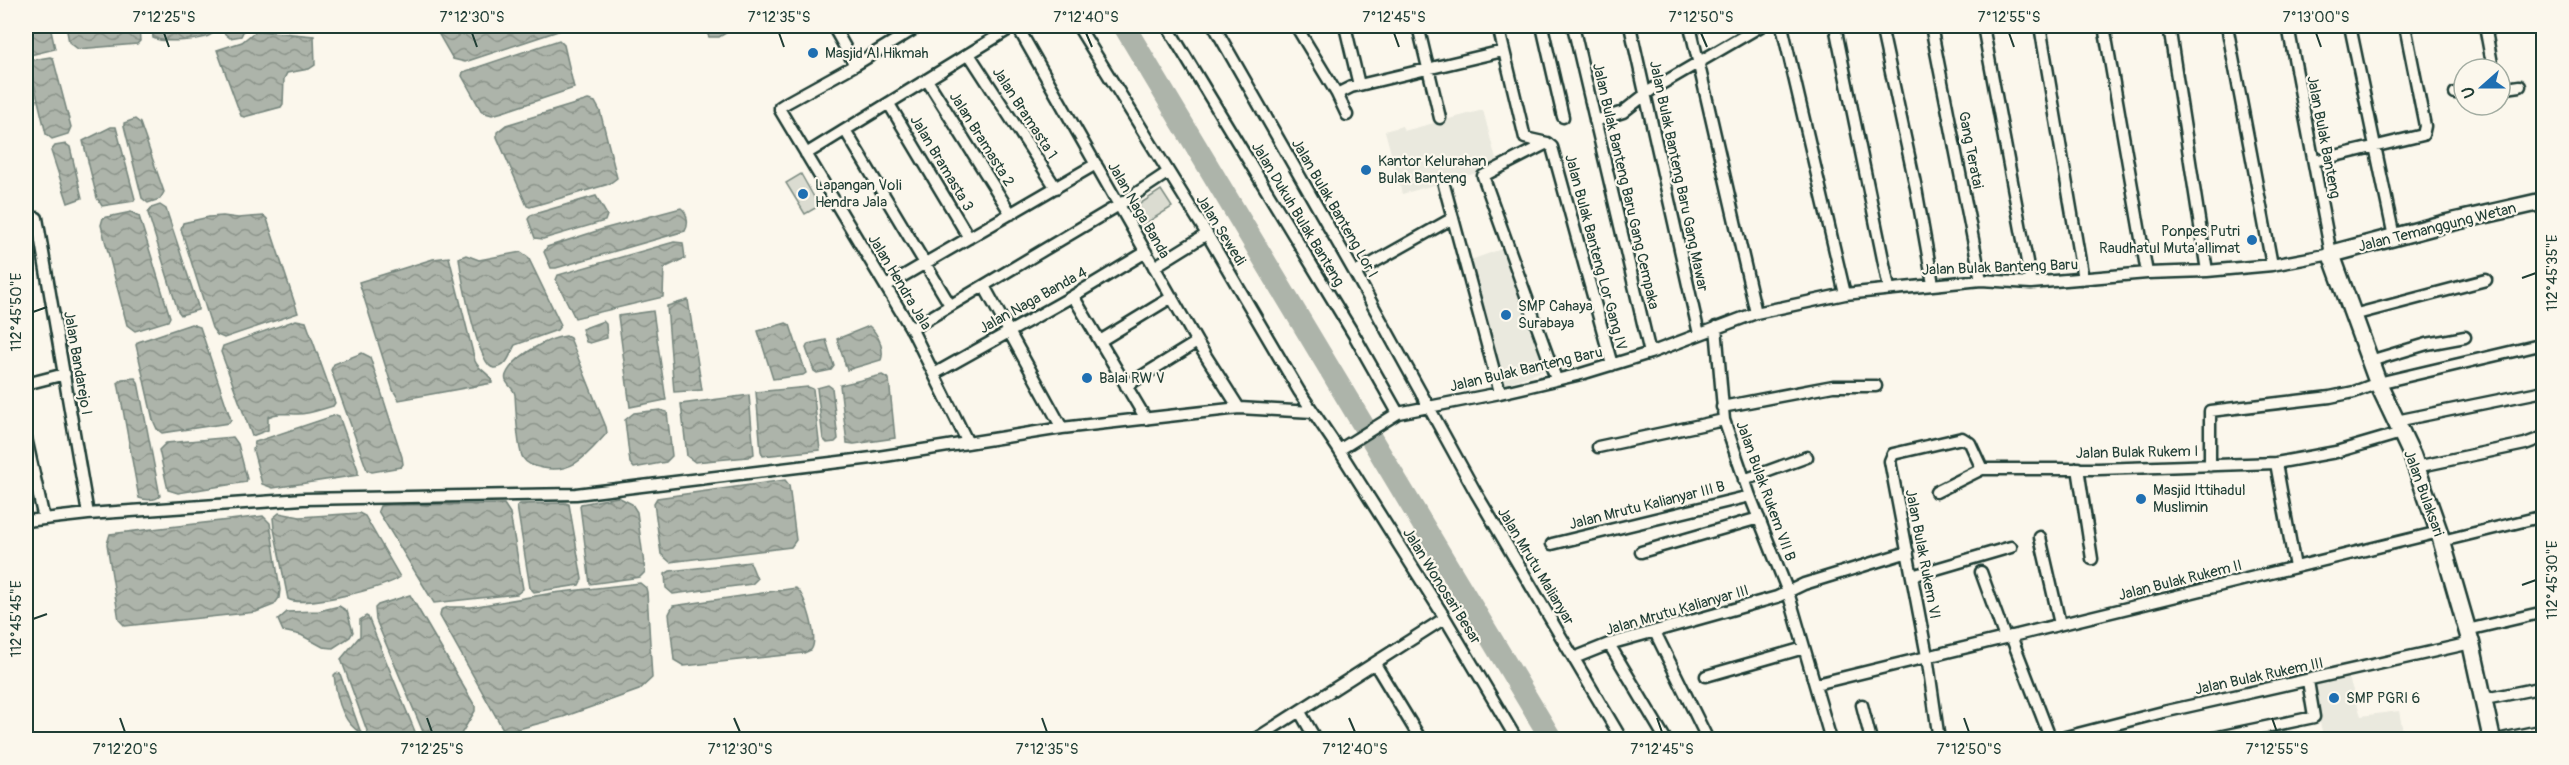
<svg xmlns="http://www.w3.org/2000/svg" width="2569" height="765" viewBox="0 0 2569 765" font-family="Pangolin,sans-serif">
<defs>
<pattern id="water-waves" width="16" height="10" patternUnits="userSpaceOnUse" patternTransform="scale(1.5)"><rect width="16" height="10" fill="#adb4aa"/><path d="M0 5q4-4 8 0t8 0" fill="none" stroke="#8c948b"/></pattern>
</defs>
<rect width="100%" height="100%" fill="#fbf7ec"/>
<filter id="ink" filterUnits="userSpaceOnUse"><feTurbulence type="fractalNoise" baseFrequency=".0167" numOctaves="2"/><feDisplacementMap in="SourceGraphic" scale="12" xChannelSelector="R" yChannelSelector="G"/><feConvolveMatrix kernelMatrix="1 2 1 2 8 2 1 2 1" color-interpolation-filters="sRGB"/></filter>
<g filter="url(#ink)">
<!-- built -->
<path fill="#eae9de" d="M1483,110L1498,167L1402,194L1385,131L1402,126L1404,131Z
M1507,247L1551,368L1500,386L1465,262Z
M2348,675L2361,716L2399,711L2403,732L2370,739H2324L2310,684Z"/>
<!-- pitch -->
<path fill="#dbdcd1" stroke="#7d8c82" stroke-width="1.5" d="M801,174L819,206L805,214L786,183Z
M1161,190L1172,207L1143,225L1132,209Z"/>
<!-- water -->
<path fill="url(#water-waves)" stroke="#74847b" stroke-width="1.5" d="M26,26H50L55,49L26,56Z
M66,26H139L140,41L137,44L78,49L69,42Z
M152,26H212V34C203,41 164,43 153,38Z
M224,26H246L241,36L230,38L224,33Z
M434,26H563V27L561,30L465,62L453,59Z
M704,26H738L719,37H709Z
M260,31L314,36L315,65L309,69L287,73L284,79L283,104L281,107L244,117L241,116L217,50L242,42L252,34Z
M559,40L564,45L574,88L503,112L492,115L482,112L462,76L463,72Z
M50,57L53,58L71,127L68,134L52,139L46,134L30,67L33,60Z
M588,100L595,102L600,111L617,178L609,184L530,207L527,206L497,137V132L506,125Z
M135,119L140,123L164,192L160,199L148,203L142,198L124,126V123Z
M111,127H116L135,199L134,201L102,206L97,198L83,141Z
M66,144L70,147L82,198L68,203L51,151L55,146Z
M596,196L607,215L605,221L543,239L535,238L528,219L531,215Z
M160,205L166,209L198,306V310L181,315L178,311L148,213L151,208Z
M681,208C688,213 689,225 685,231L556,268H551L544,252L547,247L603,229Z
M131,212L139,216L170,317L168,321L135,331L127,325L101,225L103,218Z
M223,216L238,218L264,216L267,219L298,313L224,338L217,335L212,328L181,229L183,223L209,217Z
M674,242L683,243L685,258L664,268L663,297L575,318L556,280L558,275Z
M521,252L528,257L561,325L557,330L515,345C510,353 508,368 494,368C478,368 461,274 459,258L466,255L479,260Z
M449,257L475,361C479,371 492,374 492,383L399,400L393,390L359,282L433,259Z
M688,300L702,390L674,392L667,306Z
M653,311L666,400L630,407L618,316Z
M296,320L306,322L335,403L333,406C322,409 309,414 298,414C287,414 279,412 268,417V430L252,436L221,352L223,346Z
M603,321L606,324L607,338L590,343L586,342L582,329Z
M786,323L790,325L806,373L803,375L773,379L758,331Z
M191,324L200,327L231,420L229,423L162,433L157,429L153,420L136,345L138,342Z
M869,326C878,333 885,350 881,360L847,370L837,339Z
M566,336L570,338L606,427L607,433C587,454 574,474 543,468C535,466 527,465 523,458C517,449 516,408 515,395C514,387 503,384 506,375C513,357 547,338 566,336Z
M826,340L834,366L831,370L817,373L814,371L806,348L808,344Z
M362,353L370,357L402,457L403,464L401,467L372,472L367,470L331,370L334,364Z
M882,375L889,379L895,438L854,444L847,443L840,385Z
M135,378L138,382L160,496C155,501 145,500 139,498L118,382L122,379Z
M828,385L832,388L838,439L835,442L827,443L823,439L817,388Z
M808,387L813,389L820,450L763,456L761,451L756,392Z
M749,395L754,454L748,457L695,462L687,456L681,404Z
M660,410L667,412L672,456L666,462L634,468L630,463L625,420L634,413Z
M336,415L339,416L358,470V475L273,488L262,484L253,450L255,442Z
M233,437L238,444L247,479L246,482L178,493L168,490L159,450L166,443Z
M785,480L789,485L796,540L791,547L670,562L661,554L654,503L657,498Z
M618,497L632,504L637,512L645,572L640,577L590,584L580,506L581,504Z
M565,503L569,504L582,579L579,585L534,592L530,588L517,506L520,504Z
M504,504L510,513L523,589L517,594L434,603L378,511L380,506L388,505Z
M279,513L300,517L359,513L365,516L400,577C387,588 303,608 288,599L274,529L273,518Z
M263,516L270,523L280,590L279,598L274,605L256,612L125,626L119,620L107,544L110,534Z
M750,562L757,579L752,584L673,594L666,588L665,574L670,571Z
M640,583L646,588L647,592L652,678L639,690L563,717L511,731L503,729L440,616L441,610L448,607H471L553,593Z
M796,588C806,595 819,640 811,650L804,653L684,666L674,660L669,614L673,606Z
M410,595L475,706V711L458,739H426L376,620L375,608L378,605Z
M339,606L347,611L353,632L350,637L333,648L323,647L301,635L283,631L278,620L287,612L319,611Z
M366,616L368,617L418,739H370L341,659L360,636V620Z
M336,673L340,674L361,733C342,723 336,695 334,675Z"/>
<g fill="none" stroke-linecap="round" stroke-linejoin="round">
<!-- river -->
<path stroke="#adb4aa" stroke-width="22" d="M1124,26L1552,740"/>
<!-- street casing -->
<g stroke="#1f3d34" stroke-width="15">
<path id="street" d="M833,26L855,65
M919,26L855,65L788,102L780,107V110L913,332L968,443
M1017,26L1197,342L1239,408
M1078,26L1207,234L1299,391L1339,450L1445,618L1517,740
M1167,26L1354,335L1398,413
M1214,26L1355,273L1476,493L1622,740
M1296,26L1337,94L1347,115
M1345,26L1359,85
M1418,26L1440,118
M1498,26L1525,138L1547,143L1552,147L1612,365
M1542,26L1563,117
M1573,26L1650,353
M1630,26L1699,334
M1690,26L1756,313
M1782,26L1845,294
M1835,26L1889,288
M1881,26L1916,188L1933,284
M1931,26L1981,280
M1983,26L2031,283
M2040,26L2083,279
M2104,26L2147,273
M2169,26L2207,271
M2227,26L2272,265
M2350,26L2394,237
M2485,26L2493,69
M969,54L1056,188
M927,80L1011,214
M2500,89L2520,86
M2455,93L2464,92
M1337,94L1351,87L1503,51
M889,104L969,238
M1595,121L1623,112L1651,90L1761,26
M845,130L950,305
M1547,143L1483,176L1556,379
M806,154L1014,26
M2314,161L2423,135L2425,126L2405,26
M1444,185L1500,393
M37,218L88,514
M1154,267L1207,234
M1355,273L1453,218
M886,286L1096,164
M984,286L1062,428
M1073,296L1146,419
M2353,315L2486,280
M1716,327L1724,420L1750,496L1788,592L1831,740
M911,329L1119,205L1167,173
M1100,341L1172,297
M2370,361L2427,344L2465,337
M934,374L1073,296L1146,252
M26,384L65,374
M1126,386L1197,342
M1722,407L1833,386H1876
M2396,421L2544,391
M26,438L44,519
M1598,447L1724,420
M1339,450L1398,413L1500,393L1581,374L1650,353L1756,313L1845,294L1981,280L2031,283L2147,273L2207,271L2272,265L2331,254L2288,26
M2276,463L2295,567
M2210,466V411L2330,397L2354,392L2378,383L2544,344
M2416,467L2525,444L2544,437
M2078,468L2092,559
M1744,480L1807,457
M1936,492L1982,469
M26,521L88,514L303,499L576,494L872,458L1062,428L1239,408L1313,412
M2040,537L2060,624
M2442,541L2544,516
M1552,544L1750,496
M1641,552L1759,518
M1981,572L2005,638
M1912,576L2011,547
M2467,630L2544,612
M1655,632L1708,740
M2011,636L2051,740
M1609,644L1666,740
M1574,658L1609,644L1777,597L1804,584L1908,552
M1375,664L1421,740
M1706,676L1804,648
M1816,684L2439,532
M2485,699L2544,687
M1862,705L1871,740
M1300,712L1316,740
M1254,740L1445,618
M1939,740L1927,656L1890,461L1893,454L1962,438L1970,443L1982,469H2098L2276,463L2336,452L2401,433
M2054,740L2163,712L2471,643
M2204,740L2314,717L2308,681
M2497,740L2544,730"/>
</g>
<!-- secondary casing -->
<g stroke="#1f3d34" stroke-width="21">
<path id="secondary" d="M2492,740L2471,643L2439,532L2412,455L2378,383L2331,254L2443,224L2544,201"/>
</g>
<!-- street -->
<use href="#street" stroke="#fbf7ec" stroke-width="10"/>
<!-- secondary -->
<use href="#secondary" stroke="#fbf7ec" stroke-width="16"/>
</g>
</g>
<!-- ticks -->
<path fill="none" stroke="#1f3d34" stroke-width="2" d="M164,33L169,47M472,33L477,47M779,33L784,47M1086,33L1092,47M1394,33L1399,47M1701,33L1707,47M2009,33L2014,47M2316,33L2321,47M2522,278L2536,273M33,312L47,307M2522,585L2536,580M33,619L47,614M120,718L125,732M427,718L432,732M734,718L740,732M1042,718L1047,732M1349,718L1355,732M1657,718L1662,732M1964,718L1969,732M2272,718L2277,732"/>
<!-- markers -->
<g fill="#1f6fb2" stroke="#fbf7ec" stroke-width="2">
<circle cx="813" cy="53" r="6"/>
<circle cx="1366" cy="170" r="6"/>
<circle cx="803" cy="194" r="6"/>
<circle cx="2252" cy="240" r="6"/>
<circle cx="1506" cy="315" r="6"/>
<circle cx="1087" cy="378" r="6"/>
<circle cx="2141" cy="499" r="6"/>
<circle cx="2334" cy="698" r="6"/>
</g>
<g text-anchor="middle" stroke-width="4.5" stroke-linejoin="round" paint-order="stroke">
<!-- poi labels -->
<g font-size="15" fill="#1f3d34" stroke="#fbf7ec" text-anchor="start">
<text x="825" y="58">Masjid Al Hikmah</text>
<text x="1378" y="166">Kantor Kelurahan<tspan x="1378" dy="17">Bulak Banteng</tspan></text>
<text x="815" y="190">Lapangan Voli<tspan x="815" dy="17">Hendra Jala</tspan></text>
<text x="2240" y="236" text-anchor="end">Ponpes Putri<tspan x="2240" dy="17">Raudhatul Muta'allimat</tspan></text>
<text x="1518" y="311">SMP Cahaya<tspan x="1518" dy="17">Surabaya</tspan></text>
<text x="1099" y="383">Balai RW V</text>
<text x="2153" y="495">Masjid Ittihadul<tspan x="2153" dy="17">Muslimin</tspan></text>
<text x="2346" y="703">SMP PGRI 6</text>
</g>
<!-- street labels -->
<g font-size="15" fill="#1f3d34" stroke="#fbf7ec">
<text transform="translate(1025 113) rotate(57)" y="5">Jalan Bramasta 1</text>
<text transform="translate(2324 137) rotate(79)" y="5">Jalan Bulak Banteng</text>
<text transform="translate(982 139) rotate(58)" y="5">Jalan Bramasta 2</text>
<text transform="translate(1971 150) rotate(79)" y="5">Gang Teratai</text>
<text transform="translate(942 163) rotate(59)" y="5">Jalan Bramasta 3</text>
<text transform="translate(1679 176) rotate(78)" y="5">Jalan Bulak Banteng Baru Gang Mawar</text>
<text transform="translate(1626 186) rotate(77)" y="5">Jalan Bulak Banteng Baru Gang Cempaka</text>
<text transform="translate(1335 208) rotate(60)" y="5">Jalan Bulak Banteng Lor I</text>
<text transform="translate(1139 210) rotate(60)" y="5">Jalan Naga Banda</text>
<text transform="translate(1298 214) rotate(59)" y="5">Jalan Dukuh Bulak Banteng</text>
<text transform="translate(2437 227) rotate(-14)" y="5">Jalan Temanggung Wetan</text>
<text transform="translate(1221 230) rotate(58)" y="5">Jalan Sewedi</text>
<text transform="translate(1596 252) rotate(75)" y="5">Jalan Bulak Banteng Lor Gang IV</text>
<text transform="translate(2000 267) rotate(-2)" y="5">Jalan Bulak Banteng Baru</text>
<text transform="translate(900 282) rotate(59)" y="5">Jalan Hendra Jala</text>
<text transform="translate(1033 300) rotate(-29)" y="5">Jalan Naga Banda 4</text>
<text transform="translate(78 363) rotate(80)" y="5">Jalan Bandarejo I</text>
<text transform="translate(1526 369) rotate(-13)" y="5">Jalan Bulak Banteng Baru</text>
<text transform="translate(2137 452) rotate(-1)" y="5">Jalan Bulak Rukem I</text>
<text transform="translate(1766 491) rotate(70)" y="5">Jalan Bulak Rukem VII B</text>
<text transform="translate(2424 493) rotate(70)" y="5">Jalan Bulaksari</text>
<text transform="translate(1647 505) rotate(-14)" y="5">Jalan Mrutu Kalianyar III B</text>
<text transform="translate(1923 554) rotate(79)" y="5">Jalan Bulak Rukem VI</text>
<text transform="translate(1536 566) rotate(59)" y="5">Jalan Mrutu Malianyar</text>
<text transform="translate(2180 580) rotate(-14)" y="5">Jalan Bulak Rukem II</text>
<text transform="translate(1442 586) rotate(58)" y="5">Jalan Wonosari Besar</text>
<text transform="translate(1677 610) rotate(-16)" y="5">Jalan Mrutu Kalianyar III</text>
<text transform="translate(2259 676) rotate(-12)" y="5">Jalan Bulak Rukem III</text>
</g>
</g>
<!-- margin -->
<rect width="2569" height="765" fill="none" stroke="#fbf7ec" stroke-width="66"/>
<!-- north arrow -->
<g transform="translate(2482 87) rotate(249)"><circle r="28" fill="#fbf7ec" stroke="#a3ada2" stroke-width="1.5"/>
<path d="M0-4.5L10 22L0 15L-10 22Z" fill="#1f6fb2"/>
<text y="-9" font-size="16" font-weight="bold" text-anchor="middle" fill="#1f3d34">U</text>
</g>
<rect x="33" y="33" width="2503" height="699" fill="none" stroke="#1f3d34" stroke-width="2"/>
<g font-size="15" text-anchor="middle" fill="#1f3d34">
<text x="164" y="22">7°12'25"S</text>
<text x="472" y="22">7°12'30"S</text>
<text x="779" y="22">7°12'35"S</text>
<text x="1086" y="22">7°12'40"S</text>
<text x="1394" y="22">7°12'45"S</text>
<text x="1701" y="22">7°12'50"S</text>
<text x="2009" y="22">7°12'55"S</text>
<text x="2316" y="22">7°13'00"S</text>
<text transform="translate(2552 273) rotate(-90)" y="5">112°45'35"E</text>
<text transform="translate(16 312) rotate(-90)" y="5">112°45'50"E</text>
<text transform="translate(2552 580) rotate(-90)" y="5">112°45'30"E</text>
<text transform="translate(16 619) rotate(-90)" y="5">112°45'45"E</text>
<text x="125" y="754">7°12'20"S</text>
<text x="432" y="754">7°12'25"S</text>
<text x="740" y="754">7°12'30"S</text>
<text x="1047" y="754">7°12'35"S</text>
<text x="1355" y="754">7°12'40"S</text>
<text x="1662" y="754">7°12'45"S</text>
<text x="1969" y="754">7°12'50"S</text>
<text x="2277" y="754">7°12'55"S</text>
</g>
</svg>
